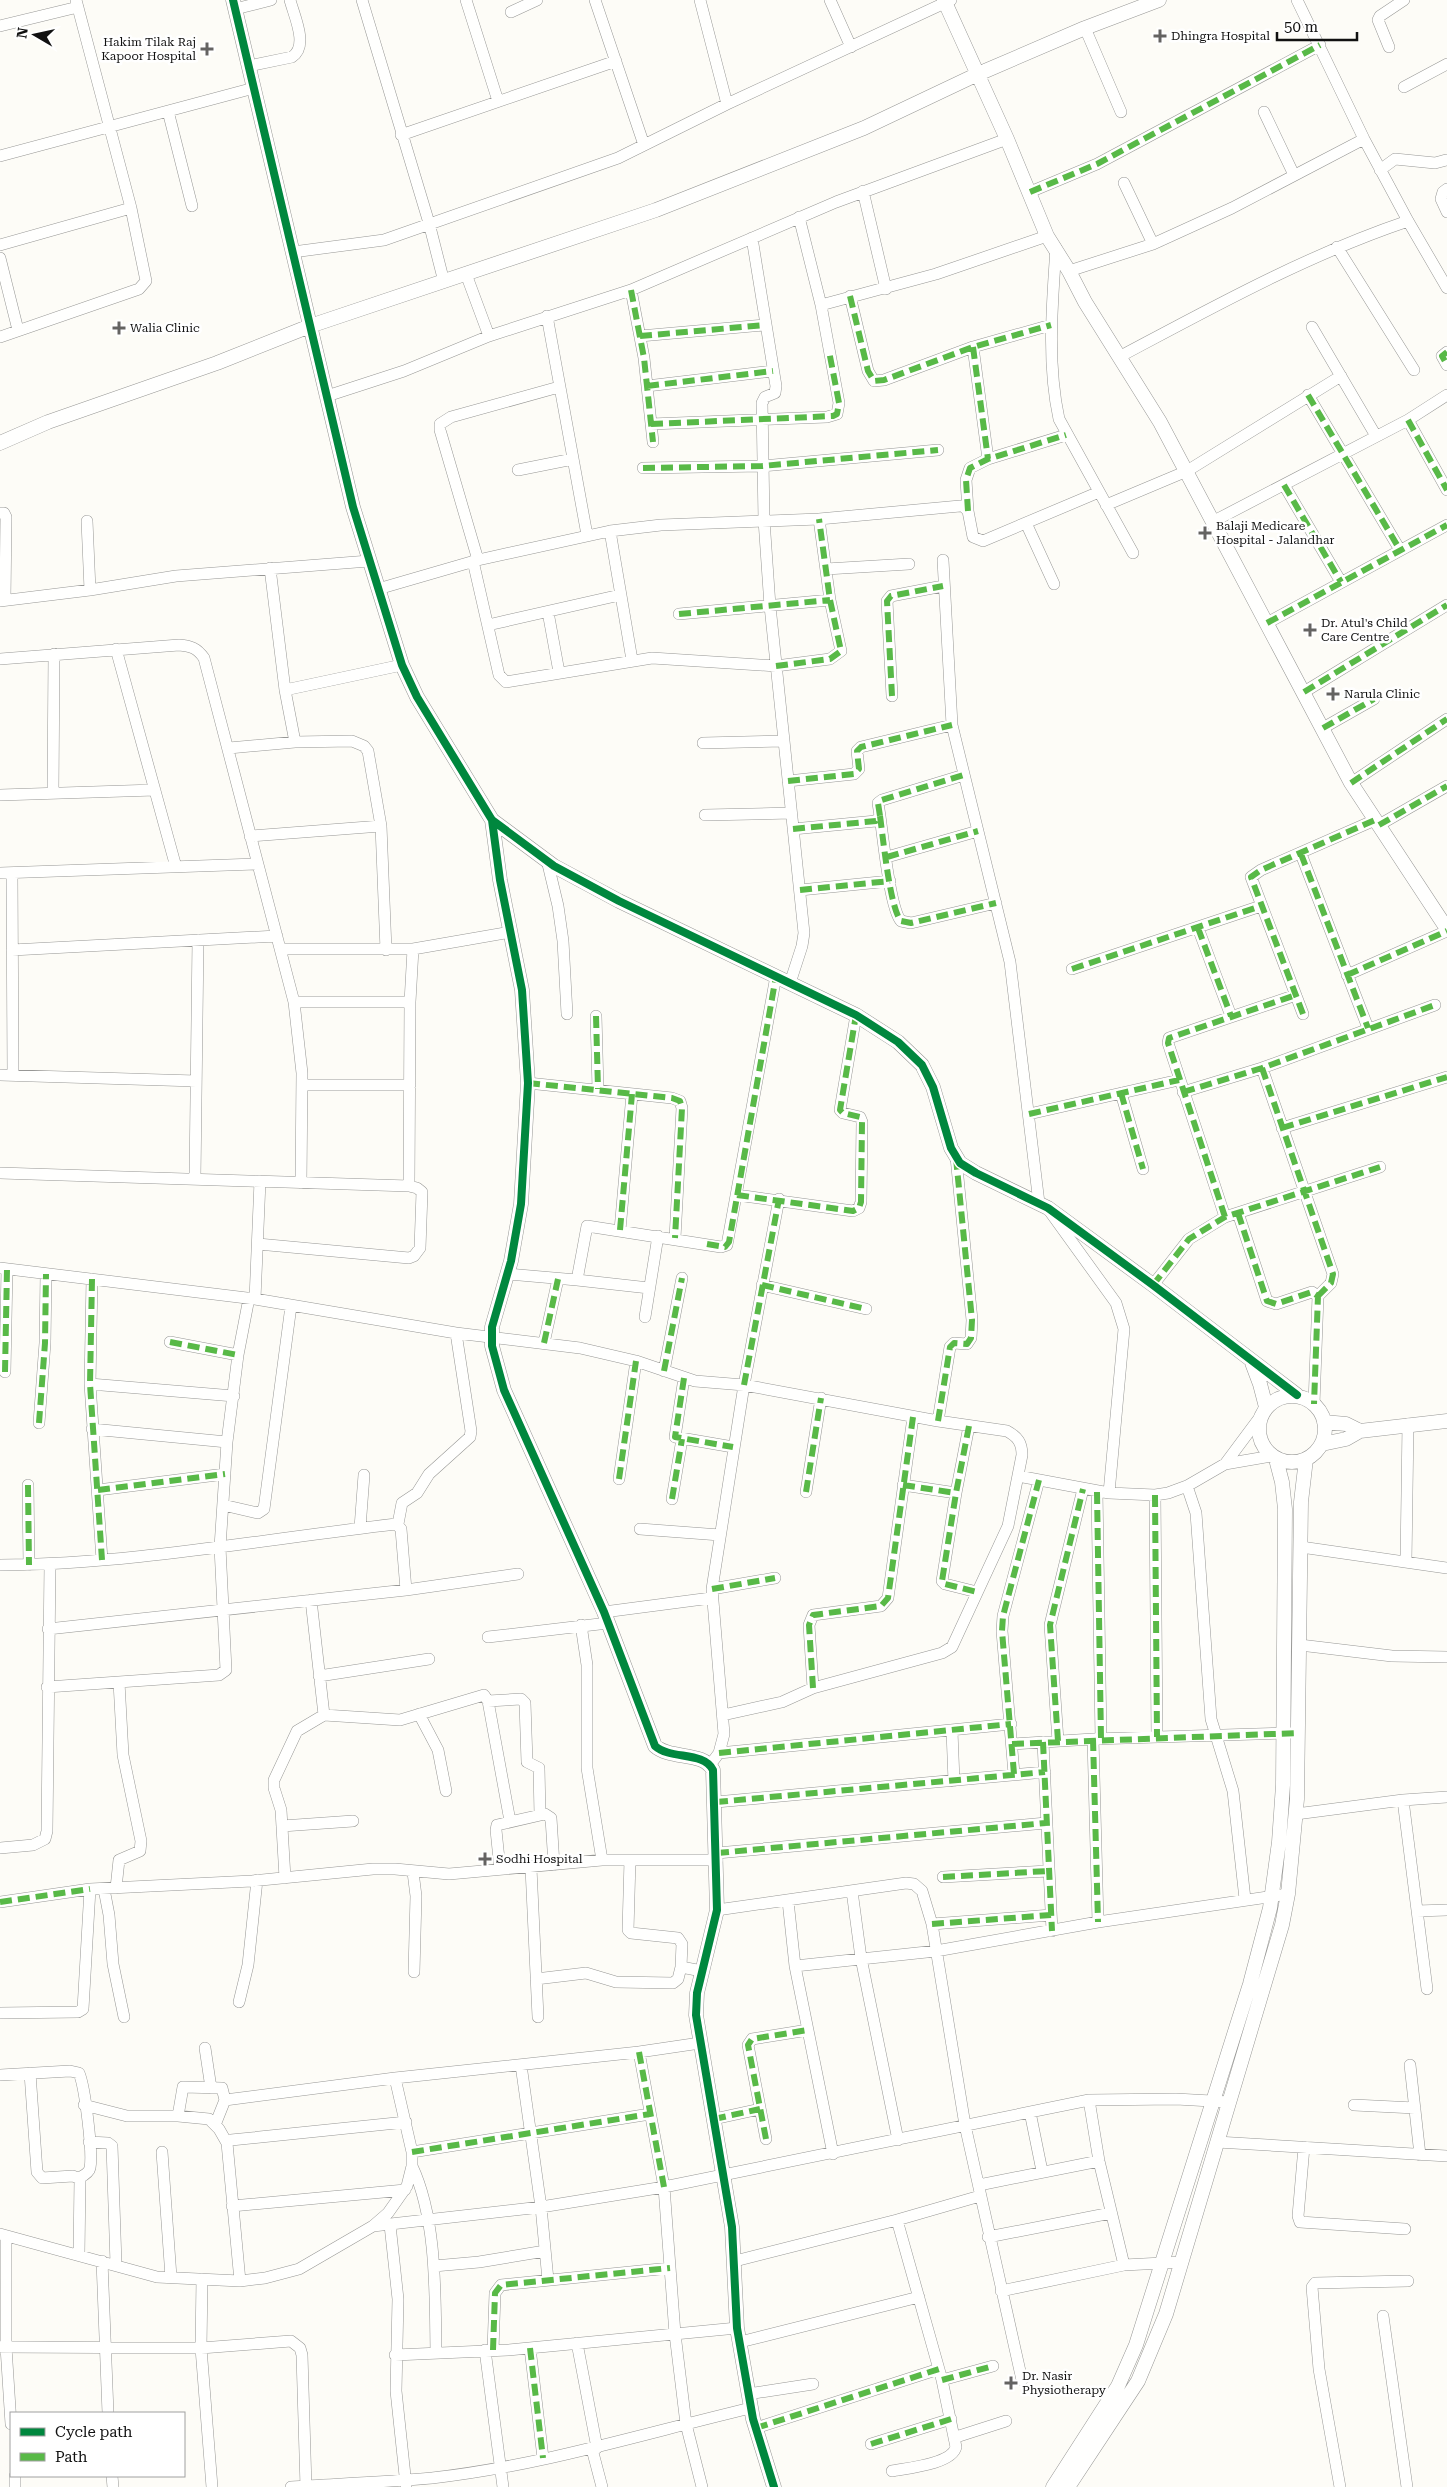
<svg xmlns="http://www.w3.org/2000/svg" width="1447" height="2487" viewBox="0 0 1447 2487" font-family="'Roboto Serif',serif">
<rect width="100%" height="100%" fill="#fdfcf7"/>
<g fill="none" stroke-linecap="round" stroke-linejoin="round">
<!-- minor casing -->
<g stroke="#979795" stroke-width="12">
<path id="minor" d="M362,0L429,223L444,282
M466,0L498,101
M595,0L644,145
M700,0L727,104
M830,0L851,47
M1297,0L1364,139L1408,221L1447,288
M235,9L271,0
M511,12L537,0
M0,26L78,7
M1085,28L1121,112
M1389,47L1378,20L1380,16L1404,0
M249,66L292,57C309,46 294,16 290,0
M1404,87L1447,64
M168,111L192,206
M1264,112L1294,175
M401,135L616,61
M0,156L254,88
M1380,170L1395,159L1435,163L1446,160
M1124,183L1153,244
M1447,189L1443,192L1441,199L1447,212
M863,191L886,289
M1030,192L1097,164L1320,45
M752,238L776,386L775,393L765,397L762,403L764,520L770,606L804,933L802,946L790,983
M0,245L131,208
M1337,247L1414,370
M1056,248C1052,305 1047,364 1059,419L1133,553
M293,252L384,240L618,158L727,104L951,0
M0,258L18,330
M1069,271L1153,244L1232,208L1364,139
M466,274L489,336
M631,290L644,358L653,442
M850,296L868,371L874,381L884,380L973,347L1051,325
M821,305L936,274L1047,236
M547,316L587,535
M1312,327L1376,436
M640,336L765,325
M0,337L139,289L146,281L131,208L76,0
M973,347L988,459
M1447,352L1442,356L1447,365
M1119,357C1213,307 1307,255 1408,221
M647,386L773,371
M1308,395L1400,550
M327,396L404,371L489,336L631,290L836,202L1007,139
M1408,420L1447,490
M651,424L827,417L837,414L839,403L821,305L799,217
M643,468L762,466L938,450
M518,470L573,459
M1284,485L1341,582
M1106,505L1187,471L1341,376
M968,511L966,480L970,468L988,459L1066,435
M0,513H4L6,517L5,600
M87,521L90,590
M1214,521L1408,420L1447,395
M1026,523L1054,584
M610,531L632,660
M478,560L440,430V424L451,417L559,387
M943,560L952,725L1010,962L1039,1203
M473,561L499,675L506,682L652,658L776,666L830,659L841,651L830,600L819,519
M270,568L285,690L295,742
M826,569L909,564
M378,589L478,560L610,531L661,525L819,519L960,506H963L968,511L973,537L983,541L1099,492
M0,601L90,590L176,576L369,561
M548,612L559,672
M679,614L830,600
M1267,623L1447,525
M488,625L620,595
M116,649L176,867
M0,659L179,645C191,646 197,648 204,658L294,1002L302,1073L301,1183
M285,690L402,665
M1304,692L1447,605
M892,696L887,601L891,596L943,586
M1323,728L1374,699
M703,743L782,741
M229,748L295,742L352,741L364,746L368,751L381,826L386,950
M788,781L854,774L859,769L857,751L861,747L952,725
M1351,783L1447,719
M53,793L54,654
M0,795L155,790
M705,815L791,813
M880,816C883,837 890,909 901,921L911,923L996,903
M1379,825L1447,786
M793,829L876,821L880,816L878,803L882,800L964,775
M250,836L381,826
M1301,854L1368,1028
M887,857L978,831
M547,860L558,906L563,941L567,1014
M0,873L256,864
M12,873L13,1075
M800,890L890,881
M1198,928L1231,1016
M281,949H413L511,932
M12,950L277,936
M1072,969L1261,906
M1347,975L1447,931
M294,1002H410
M1303,1014L1251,877L1261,870L1375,820
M596,1016L598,1089
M1262,1068L1333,1274L1331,1283L1318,1296
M0,1075L196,1081
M528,1083L672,1098L680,1101L682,1108L675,1238
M302,1085H410
M1183,1092L1262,1068L1435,1005
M1121,1093L1143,1169
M1029,1114L1179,1080
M1282,1128L1447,1077
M0,1173L409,1186L417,1188L422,1192L420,1248L414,1256L409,1258L258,1244
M195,1178L198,940
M409,1186L410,1002L413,949
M737,1195L853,1211L859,1208L861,1202L862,1122L860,1117L843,1113L840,1110L856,1015
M1051,1213L1116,1303L1124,1329L1109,1493
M1238,1213L1267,1301L1276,1304L1312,1292L1318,1296L1314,1404
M1225,1217L1168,1043L1169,1038L1296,995
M620,1230L632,1094
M0,1268L255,1299L456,1333L580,1348L636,1361L695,1381L744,1385L938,1421L1007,1431C1018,1437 1022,1443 1022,1455L1008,1526L952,1647L942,1653L813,1688L782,1702L723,1715
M507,1274L577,1280L587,1226L721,1247L727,1245L776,976
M92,1279L90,1384L102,1560
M577,1280L649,1288
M762,1285L866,1309
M1153,1285L1189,1239L1225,1217L1380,1167
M255,1299L260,1181
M645,1317L658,1236
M170,1342L238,1355
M544,1343L558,1279
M664,1371L682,1278
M5,1372L7,1269
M684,1378L675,1437L733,1447
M90,1384L234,1396
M938,1421L950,1347L954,1343L967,1344L971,1338L972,1320L956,1157
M39,1423L45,1343L46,1274
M969,1426L956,1493L942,1581L945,1584L977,1592
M92,1429L227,1442
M1225,1464L1272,1456
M1018,1476L1109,1493L1155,1495L1168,1493L1187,1486L1225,1464L1260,1417
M619,1479L636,1361
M28,1485L29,1565
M903,1485L956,1493
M1187,1486L1196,1513L1211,1719L1233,1791L1245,1899
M98,1490L225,1474
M806,1492L821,1398
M1097,1492L1101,1739
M1155,1495L1157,1737
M672,1499L682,1439
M223,1505L258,1513L264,1509L291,1306
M398,1524L402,1503L417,1493L429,1474L470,1437L471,1431L456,1333
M360,1528L364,1475
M640,1529L720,1535
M1301,1547L1447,1568
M1406,1562L1408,1424
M0,1565C133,1564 264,1539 396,1524L401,1529L406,1590
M712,1589L775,1578
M311,1600L324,1715
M604,1612L711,1598
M581,1625L587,1665V1768L602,1860
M48,1629L406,1590L518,1574
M488,1637L608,1623
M1300,1645L1392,1656L1447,1657
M319,1676L429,1659
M47,1687L219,1675L226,1670L220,1547L227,1442L238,1355L249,1298
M813,1688L809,1625L813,1615L881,1606L888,1598L913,1417
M488,1701L521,1699L525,1703L527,1762L539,1768L540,1815
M419,1714L438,1750L446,1791
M952,1731L954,1781
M1093,1739L1098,1922
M1058,1741L1050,1625L1083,1489
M1043,1742L1052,1931
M1012,1744L1093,1739L1290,1733
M719,1753L1011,1724
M710,1765L719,1753L724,1734L712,1589L744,1385L779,1199
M1014,1774L1002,1631L1003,1616L1039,1480
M1403,1800L1427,1989
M716,1802L1045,1772
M1296,1814L1403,1800L1447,1797
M282,1826L353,1821
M0,1848L33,1845L45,1839L47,1831L50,1564
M717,1853L1046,1823
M630,1860L628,1930L631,1933L678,1938L682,1944L681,1967
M531,1868L538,2017
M500,1869L496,1830L497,1825L545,1814L551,1818L554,1865
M413,1872L416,1896L414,1972
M943,1877L1048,1871
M285,1878L281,1810L274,1788V1780L297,1731L324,1715L400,1720L484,1695L488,1701L510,1821
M116,1888L119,1860L140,1851L141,1841L123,1755L119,1682
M104,1889L109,1915L113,1964L124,2017
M852,1891L861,1958L898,2140
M788,1901L795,1966L833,2154
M0,1902L90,1889L252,1881L373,1869H395L449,1874L602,1860H717
M717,1910L906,1883L914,1884L922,1891L932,1924L965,2125L1022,2380
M1417,1911L1447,1910
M932,1924L1051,1915
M795,1966L936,1951L1098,1922L1288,1894
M536,1979L586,1973L616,1982L673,1983L678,1979L681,1967L702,1971
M239,2002L248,1965L257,1880
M0,2013L78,2012L83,2009L90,1889
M205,2048L211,2088
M639,2052L664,2187L675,2334L686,2424L702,2487
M521,2065L541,2207L548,2280
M1410,2065L1420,2155
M30,2073L37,2172L42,2178L73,2176L80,2179L79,2254
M0,2075L70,2071L79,2073C85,2087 93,2153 90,2168C89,2173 83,2176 79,2178
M1089,2100L1099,2161L1124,2265
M84,2105L127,2116H178L209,2119L219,2129L227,2143L240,2281
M1354,2105L1415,2108
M1030,2112L1042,2171
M178,2116L183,2087L222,2088L225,2100L395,2078L639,2052L700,2043
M714,2119L760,2109
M215,2125L225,2100
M766,2139L748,2045L752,2039L808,2030
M89,2142L108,2143L112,2146L116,2264
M1217,2142L1447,2156
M227,2143L231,2140L406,2122
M1304,2147L1298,2216L1300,2222L1405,2229
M162,2152L171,2277
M412,2152L650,2114
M412,2166C437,2219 435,2294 436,2352
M979,2185L1099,2161
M232,2206L405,2190
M390,2225L398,2299L396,2391L406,2485
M373,2226L541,2207L664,2187L1089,2100L1176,2099L1229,2102
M0,2234L157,2277L240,2281L265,2278L299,2269L373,2226L388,2213L407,2186L412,2166V2152L395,2078
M6,2236V2347L11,2424
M988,2237L1111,2213
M102,2261L108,2413
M735,2261L897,2220L980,2196
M434,2266L479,2262L545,2251
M202,2279L201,2348L212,2487
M1001,2291L1124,2265L1182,2262
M1383,2316L1407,2487
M740,2342L919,2297
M577,2343L597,2448
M0,2347L201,2348L291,2341L300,2348L302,2355L306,2487
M530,2348L543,2458
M485,2350L503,2487
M493,2350L495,2293L501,2285L670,2268
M395,2355L508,2350L737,2328
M942,2380L993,2366
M748,2394L813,2384
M756,2428L939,2369
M956,2437L1006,2421
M871,2444L951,2419
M592,2449L602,2487
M892,2471C908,2468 952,2464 956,2447L942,2380L897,2220
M15,2476V2487
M112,2476L113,2487
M291,2487C338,2484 385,2482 432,2478C540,2466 645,2433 751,2408
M1340,2487L1319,2369L1312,2287L1315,2283L1408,2281"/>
</g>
<!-- tertiary casing -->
<g stroke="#979795" stroke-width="15">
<path id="tertiary" d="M233,0L353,507L402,665L417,697L492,820L554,866L619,901L856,1015L898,1042L922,1065L933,1087L951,1148L960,1163L976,1173L1048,1208L1153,1285L1297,1395
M944,0L1007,139L1047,236L1069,271L1085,302L1160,422L1351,783L1447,929
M0,443L48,422L217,363L310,326L656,210L864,128L978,74L1085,28L1159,0
M492,820L500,880L522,990L528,1083L521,1204L511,1261L492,1327V1346L504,1390L604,1612L655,1746C671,1760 703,1751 713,1770L717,1910L697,1993L696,2015L732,2227L737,2328L753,2419L774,2487
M1251,1360L1260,1384L1266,1407
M1259 1429a33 33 0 1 1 66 0a33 33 0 1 1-66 0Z
M1324,1422L1346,1424L1360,1431
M1322,1444L1346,1439L1360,1431L1447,1421
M1053,2487L1118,2386L1136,2345L1250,1984L1270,1908L1279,1842L1283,1785L1285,1509L1282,1482L1276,1459
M1068,2487L1138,2381L1166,2314L1282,1925L1288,1894L1297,1799L1301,1502L1306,1459"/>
</g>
<!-- minor -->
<use href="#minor" stroke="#fffffe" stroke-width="11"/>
<!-- tertiary -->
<use href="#tertiary" stroke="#fffffe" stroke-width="14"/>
<!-- quiet -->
<path stroke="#58b947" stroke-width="6" stroke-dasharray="12 6" stroke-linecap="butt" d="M1030,192L1097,164L1320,45
M631,290L644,358L653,442
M850,296L868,371L874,381L884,380L973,347L1051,325
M640,336L765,325
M973,347L988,459
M1447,352L1442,356L1447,365
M647,386L773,371
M1308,395L1400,550
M1408,420L1447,490
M651,424L833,416L837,414L839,403L829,351
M643,468L762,466L938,450
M1284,485L1341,582
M968,511L966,480L970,468L988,459L1066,435
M679,614L830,600
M1267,623L1447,525
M776,666L830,659L841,651L830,600L819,519
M1304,692L1447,605
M892,696L887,601L891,596L943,586
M1323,728L1374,699
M788,781L854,774L859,769L857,751L861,747L952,725
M1351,783L1447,719
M880,816C883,837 890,909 901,921L911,923L996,903
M1379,825L1447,786
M793,829L876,821L880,816L878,803L882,800L964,775
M1301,854L1368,1028
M887,857L978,831
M800,890L890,881
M1198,928L1231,1016
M1072,969L1261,906
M1347,975L1447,931
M1303,1014L1251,877L1261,870L1375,820
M596,1016L598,1089
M1262,1068L1333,1274L1331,1283L1318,1296
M528,1083L672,1098L680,1101L682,1108L675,1238
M1183,1092L1262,1068L1435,1005
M1121,1093L1143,1169
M1029,1114L1179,1080
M1282,1128L1447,1077
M737,1195L853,1211L859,1208L861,1202L862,1122L860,1117L843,1113L840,1110L856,1015
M1238,1213L1267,1301L1276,1304L1312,1292L1318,1296L1314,1404
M1225,1217L1168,1043L1169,1038L1296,995
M620,1230L632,1094
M707,1244L725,1247L729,1242L776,976
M92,1279L90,1384L102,1560
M762,1285L866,1309
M1153,1285L1189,1239L1225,1217L1380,1167
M170,1342L238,1355
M544,1343L558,1279
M664,1371L682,1278
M5,1372L7,1269
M684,1378L675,1437L733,1447
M744,1385L779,1199
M938,1421L950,1347L954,1343L967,1344L971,1338L972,1320L956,1158
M39,1423L45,1343L46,1274
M969,1426L956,1493L942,1581L945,1584L977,1592
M619,1479L636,1361
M28,1485L29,1565
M903,1485L956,1493
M98,1490L225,1474
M806,1492L821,1398
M1097,1492L1101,1739
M1155,1495L1157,1737
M672,1499L682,1439
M712,1589L775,1578
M813,1688L809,1625L813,1615L881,1606L888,1598L913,1417
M1093,1739L1098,1922
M1058,1741L1050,1625L1083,1489
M1043,1742L1052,1931
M1012,1744L1299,1733
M719,1753L1011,1724
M1014,1774L1002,1631L1003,1616L1039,1480
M716,1802L1045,1772
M717,1853L1046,1823
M943,1877L1048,1871
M0,1902L90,1889
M932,1924L1051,1915
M639,2052L664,2187
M714,2119L760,2109
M766,2139L748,2045L752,2039L808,2030
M412,2152L650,2114
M530,2348L543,2458
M493,2350L495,2293L501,2285L670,2268
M942,2380L993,2366
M756,2428L939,2369
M871,2444L951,2419"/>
<!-- cycleway casing -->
<g stroke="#fff" stroke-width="11">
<path id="cycleway" d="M233,0L353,507L402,665L417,697L492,820L554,866L619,901L856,1015L898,1042L922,1065L933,1087L951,1148L960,1163L976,1173L1048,1208L1153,1285L1297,1395
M492,820L500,880L522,990L528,1083L521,1204L511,1261L492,1327V1346L504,1390L604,1612L655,1746C671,1760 703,1751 713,1770L717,1910L697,1993L696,2015L732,2227L737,2328L753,2419L774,2487"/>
</g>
<!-- cycleway -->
<use href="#cycleway" stroke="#00873e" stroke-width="8"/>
</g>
<!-- markers -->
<g fill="#646362" stroke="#fff" stroke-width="2">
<path d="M1157.5 28.5h5v5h5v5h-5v5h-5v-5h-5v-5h5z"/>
<path d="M204.5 41.5h5v5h5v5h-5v5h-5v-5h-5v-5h5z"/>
<path d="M116.5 320.5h5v5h5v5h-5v5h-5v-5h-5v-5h5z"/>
<path d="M1202.5 525.5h5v5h5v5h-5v5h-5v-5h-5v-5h5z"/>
<path d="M1307.5 622.5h5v5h5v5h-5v5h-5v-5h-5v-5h5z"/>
<path d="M1330.5 686.5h5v5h5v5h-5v5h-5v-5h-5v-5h5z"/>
<path d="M482.5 1851.5h5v5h5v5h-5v5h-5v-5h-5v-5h5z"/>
<path d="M1008.5 2375.5h5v5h5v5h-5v5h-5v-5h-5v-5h5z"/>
</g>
<g text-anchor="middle" stroke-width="5" stroke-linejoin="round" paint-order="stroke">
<!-- poi labels -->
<g font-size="12" fill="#111" stroke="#fff" text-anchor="start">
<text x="1171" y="40">Dhingra Hospital</text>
<text x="196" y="46" text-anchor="end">Hakim Tilak Raj<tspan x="196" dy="14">Kapoor Hospital</tspan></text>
<text x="130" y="332">Walia Clinic</text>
<text x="1216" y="530">Balaji Medicare<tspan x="1216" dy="14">Hospital - Jalandhar</tspan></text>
<text x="1321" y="627">Dr. Atul's Child<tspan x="1321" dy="14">Care Centre</tspan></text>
<text x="1344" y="698">Narula Clinic</text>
<text x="496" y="1863">Sodhi Hospital</text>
<text x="1022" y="2380">Dr. Nasir<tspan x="1022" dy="14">Physiotherapy</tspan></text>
</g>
</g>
<!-- legend -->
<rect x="10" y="2412" width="175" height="65" fill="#ffffff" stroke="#a0a0a0"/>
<rect x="20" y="2428" width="25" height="8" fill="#00873e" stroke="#a0a0a0"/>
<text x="55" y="2437" font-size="15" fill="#111111">Cycle path</text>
<rect x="20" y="2453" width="25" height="8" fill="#58b947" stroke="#a0a0a0"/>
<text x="55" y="2462" font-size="15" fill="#111111">Path</text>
<!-- north arrow -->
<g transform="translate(35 35) rotate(279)" stroke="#ffffff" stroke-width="4" paint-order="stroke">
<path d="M0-4L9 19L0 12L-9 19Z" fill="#111111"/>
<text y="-8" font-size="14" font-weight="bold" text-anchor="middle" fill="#111111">N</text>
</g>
<!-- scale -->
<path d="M1277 32v8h80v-8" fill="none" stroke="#111111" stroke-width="2.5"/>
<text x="1284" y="32" font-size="15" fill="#111111" stroke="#ffffff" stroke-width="4" paint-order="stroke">50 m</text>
</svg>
